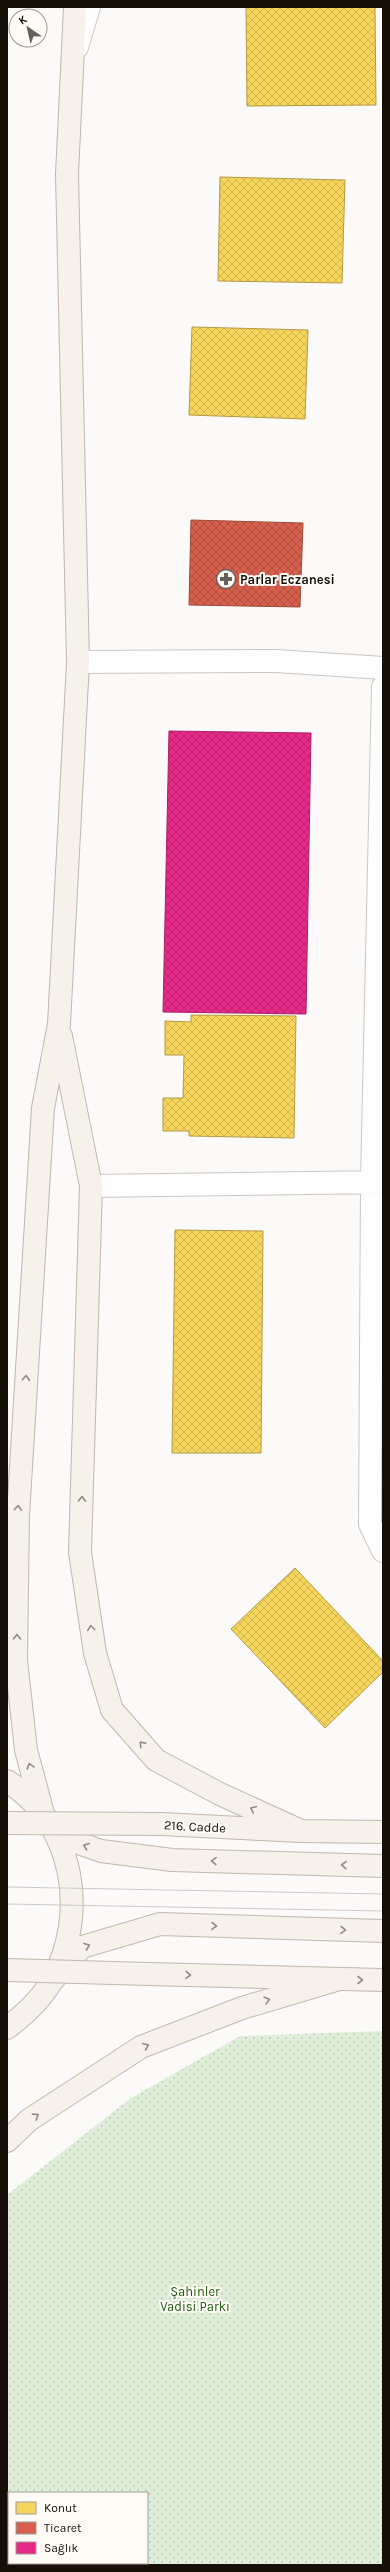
<svg xmlns="http://www.w3.org/2000/svg" width="390" height="2572" viewBox="0 0 390 2572" font-family="Karla,sans-serif">
<defs>
<pattern id="grass-dots" width="8" height="8" patternUnits="userSpaceOnUse"><rect width="8" height="8" fill="#deeed9"/><path d="M2 2h.1M6 6h.1" fill="none" stroke="#becbb9" stroke-width="1.8" stroke-linecap="round"/></pattern>
<pattern id="homes-cross-hatch" width="8" height="8" patternUnits="userSpaceOnUse"><rect width="8" height="8" fill="#f6d55c"/><path d="M0 0l8 8M0 8l8-8" fill="none" stroke="#d2b64e"/></pattern>
<pattern id="shops-cross-hatch" width="8" height="8" patternUnits="userSpaceOnUse"><rect width="8" height="8" fill="#d6604d"/><path d="M0 0l8 8M0 8l8-8" fill="none" stroke="#ad4e3e"/></pattern>
<pattern id="health-cross-hatch" width="8" height="8" patternUnits="userSpaceOnUse"><rect width="8" height="8" fill="#e7298a"/><path d="M0 0l8 8M0 8l8-8" fill="none" stroke="#ba226f"/></pattern>
</defs>
<rect width="100%" height="100%" fill="#fcfaf8"/>
<!-- grass -->
<path fill="url(#grass-dots)" fill-rule="evenodd" d="M383,2031V2565H7V2195L131,2098L240,2036ZM9,2493H147V2563H9Z"/>
<!-- homes -->
<path fill="url(#homes-cross-hatch)" stroke="#b39a43" d="M246,7H375L376,105L247,106Z
M220,177L345,180L342,283L218,281Z
M192,327L308,330L305,419L189,415Z
M191,1015L296,1016L294,1138L189,1136V1131H163V1098H183L184,1055H165V1021L191,1022Z
M175,1230L263,1231L261,1453H172Z
M295,1568L383,1661V1672L325,1728L231,1629Z"/>
<!-- shops -->
<path fill="url(#shops-cross-hatch)" stroke="#9c4838" d="M191,520L303,523L300,607L189,605Z"/>
<!-- health -->
<path fill="url(#health-cross-hatch)" stroke="#a82163" d="M169,731L311,733L306,1014L163,1012Z"/>
<g fill="none" stroke-linecap="round" stroke-linejoin="round">
<!-- minor casing -->
<g stroke="#cbc6c2" stroke-width="24">
<path id="minor" d="M77,47L89,7
M78,662L276,661L383,668
M383,687L372,1182L370,1524L383,1551
M91,1186L383,1182"/>
</g>
<!-- major casing -->
<g stroke="#c1b7ad" stroke-width="24">
<path id="major" d="M61,1036L91,1186L80,1552L95,1653L112,1710L156,1760L220,1794L301,1831
M7,1781C75,1824 89,1915 51,1982C40,2001 24,2015 7,2028
M44,1817L26,1750L16,1660L18,1516L43,1108L59,1024L78,662L67,174L75,7
M161,1824L301,1831L383,1832
M56,1835L101,1851L172,1860L383,1866
M149,1974L383,1980
M50,1983L82,1947L160,1924L383,1931
M7,2141L29,2120L141,2047L242,2008L336,1980"/>
</g>
<!-- minor -->
<use href="#minor" stroke="#fffefe" stroke-width="22"/>
<!-- major -->
<use href="#major" stroke="#f6f1eb" stroke-width="22"/>
<!-- tram -->
<path stroke="#cccaca" stroke-width="1" d="M7,1887L383,1894
M7,1904L383,1911"/>
<!-- major-bridge casing -->
<g stroke="#c1b7ad" stroke-width="24" stroke-linecap="butt">
<path id="major-bridge" d="M7,1823L161,1824
M7,1970L149,1974"/>
</g>
<!-- major-bridge -->
<use href="#major-bridge" stroke="#f6f1eb" stroke-width="22"/>
</g>
<!-- one-way arrows -->
<defs><path id="oneway-chevron" d="M-2-3.5L2.5 0L-2 3.5" fill="none" stroke-width="1.6" stroke-linecap="round" stroke-linejoin="round"/></defs>
<g stroke="#918b85">
<use href="#oneway-chevron" transform="translate(26 1378) rotate(-86)"/>
<use href="#oneway-chevron" transform="translate(82 1499) rotate(-88)"/>
<use href="#oneway-chevron" transform="translate(18 1508) rotate(-86)"/>
<use href="#oneway-chevron" transform="translate(91 1628) rotate(-98)"/>
<use href="#oneway-chevron" transform="translate(17 1637) rotate(-90)"/>
<use href="#oneway-chevron" transform="translate(142 1744) rotate(-131)"/>
<use href="#oneway-chevron" transform="translate(30 1766) rotate(-106)"/>
<use href="#oneway-chevron" transform="translate(253 1809) rotate(-155)"/>
<use href="#oneway-chevron" transform="translate(86 1846) rotate(-160)"/>
<use href="#oneway-chevron" transform="translate(214 1861) rotate(-178)"/>
<use href="#oneway-chevron" transform="translate(344 1865) rotate(-178)"/>
<use href="#oneway-chevron" transform="translate(214 1926) rotate(2)"/>
<use href="#oneway-chevron" transform="translate(343 1930) rotate(2)"/>
<use href="#oneway-chevron" transform="translate(87 1946) rotate(-21)"/>
<use href="#oneway-chevron" transform="translate(188 1975) rotate(2)"/>
<use href="#oneway-chevron" transform="translate(360 1980)"/>
<use href="#oneway-chevron" transform="translate(267 2000) rotate(-16)"/>
<use href="#oneway-chevron" transform="translate(146 2046) rotate(-23)"/>
<use href="#oneway-chevron" transform="translate(36 2116) rotate(-33)"/>
</g>
<!-- icons -->
<defs>
<g id="pharmacy-ring" transform="scale(1)"><circle r="9.5" fill="#fefaf6" stroke="#66615c" stroke-width="1.5"/><path d="M-2-6h4v4h4v4h-4v4h-4v-4h-4v-4h4Z" fill="#66615c"/></g>
</defs>
<g fill-rule="evenodd">
<use href="#pharmacy-ring" x="226" y="579"/>
</g>
<g text-anchor="middle" stroke-width="4" stroke-linejoin="round" paint-order="stroke">
<!-- poi labels -->
<g font-size="13" font-weight="bold" fill="#160f08" stroke="#fefaf6" text-anchor="start">
<text x="240" y="584">Parlar Eczanesi</text>
</g>
<!-- street labels -->
<g font-size="13" fill="#160f08" stroke="#fefaf6">
<text transform="translate(195 1826) rotate(3)" y="5">216. Cadde</text>
</g>
<!-- park labels -->
<g font-size="13" fill="#205c0e" stroke="#fefaf6">
<text x="195" y="2296">Şahinler<tspan x="195" dy="15">Vadisi Parkı</tspan></text>
</g>
</g>
<!-- border -->
<rect width="390" height="2572" fill="none" stroke="#160f08" stroke-width="16"/>
<!-- legend -->
<rect x="8" y="2492" width="140" height="72" fill="#fefaf6" stroke="#a19c97"/>
<rect x="16" y="2502" width="20" height="12" fill="#f6d55c" stroke="#a19c97"/>
<text x="44" y="2512" font-size="12" fill="#160f08">Konut</text>
<rect x="16" y="2522" width="20" height="12" fill="#d6604d" stroke="#a19c97"/>
<text x="44" y="2532" font-size="12" fill="#160f08">Ticaret</text>
<rect x="16" y="2542" width="20" height="12" fill="#e7298a" stroke="#a19c97"/>
<text x="44" y="2552" font-size="12" fill="#160f08">Sağlık</text>
<!-- north arrow -->
<g transform="translate(28 28) rotate(326)"><circle r="19" fill="#fefaf6" stroke="#a19c97"/>
<path d="M0-3L7 15L0 10L-7 15Z" fill="#66615c"/>
<text y="-6" font-size="11" font-weight="bold" text-anchor="middle" fill="#160f08">K</text>
</g>
</svg>
